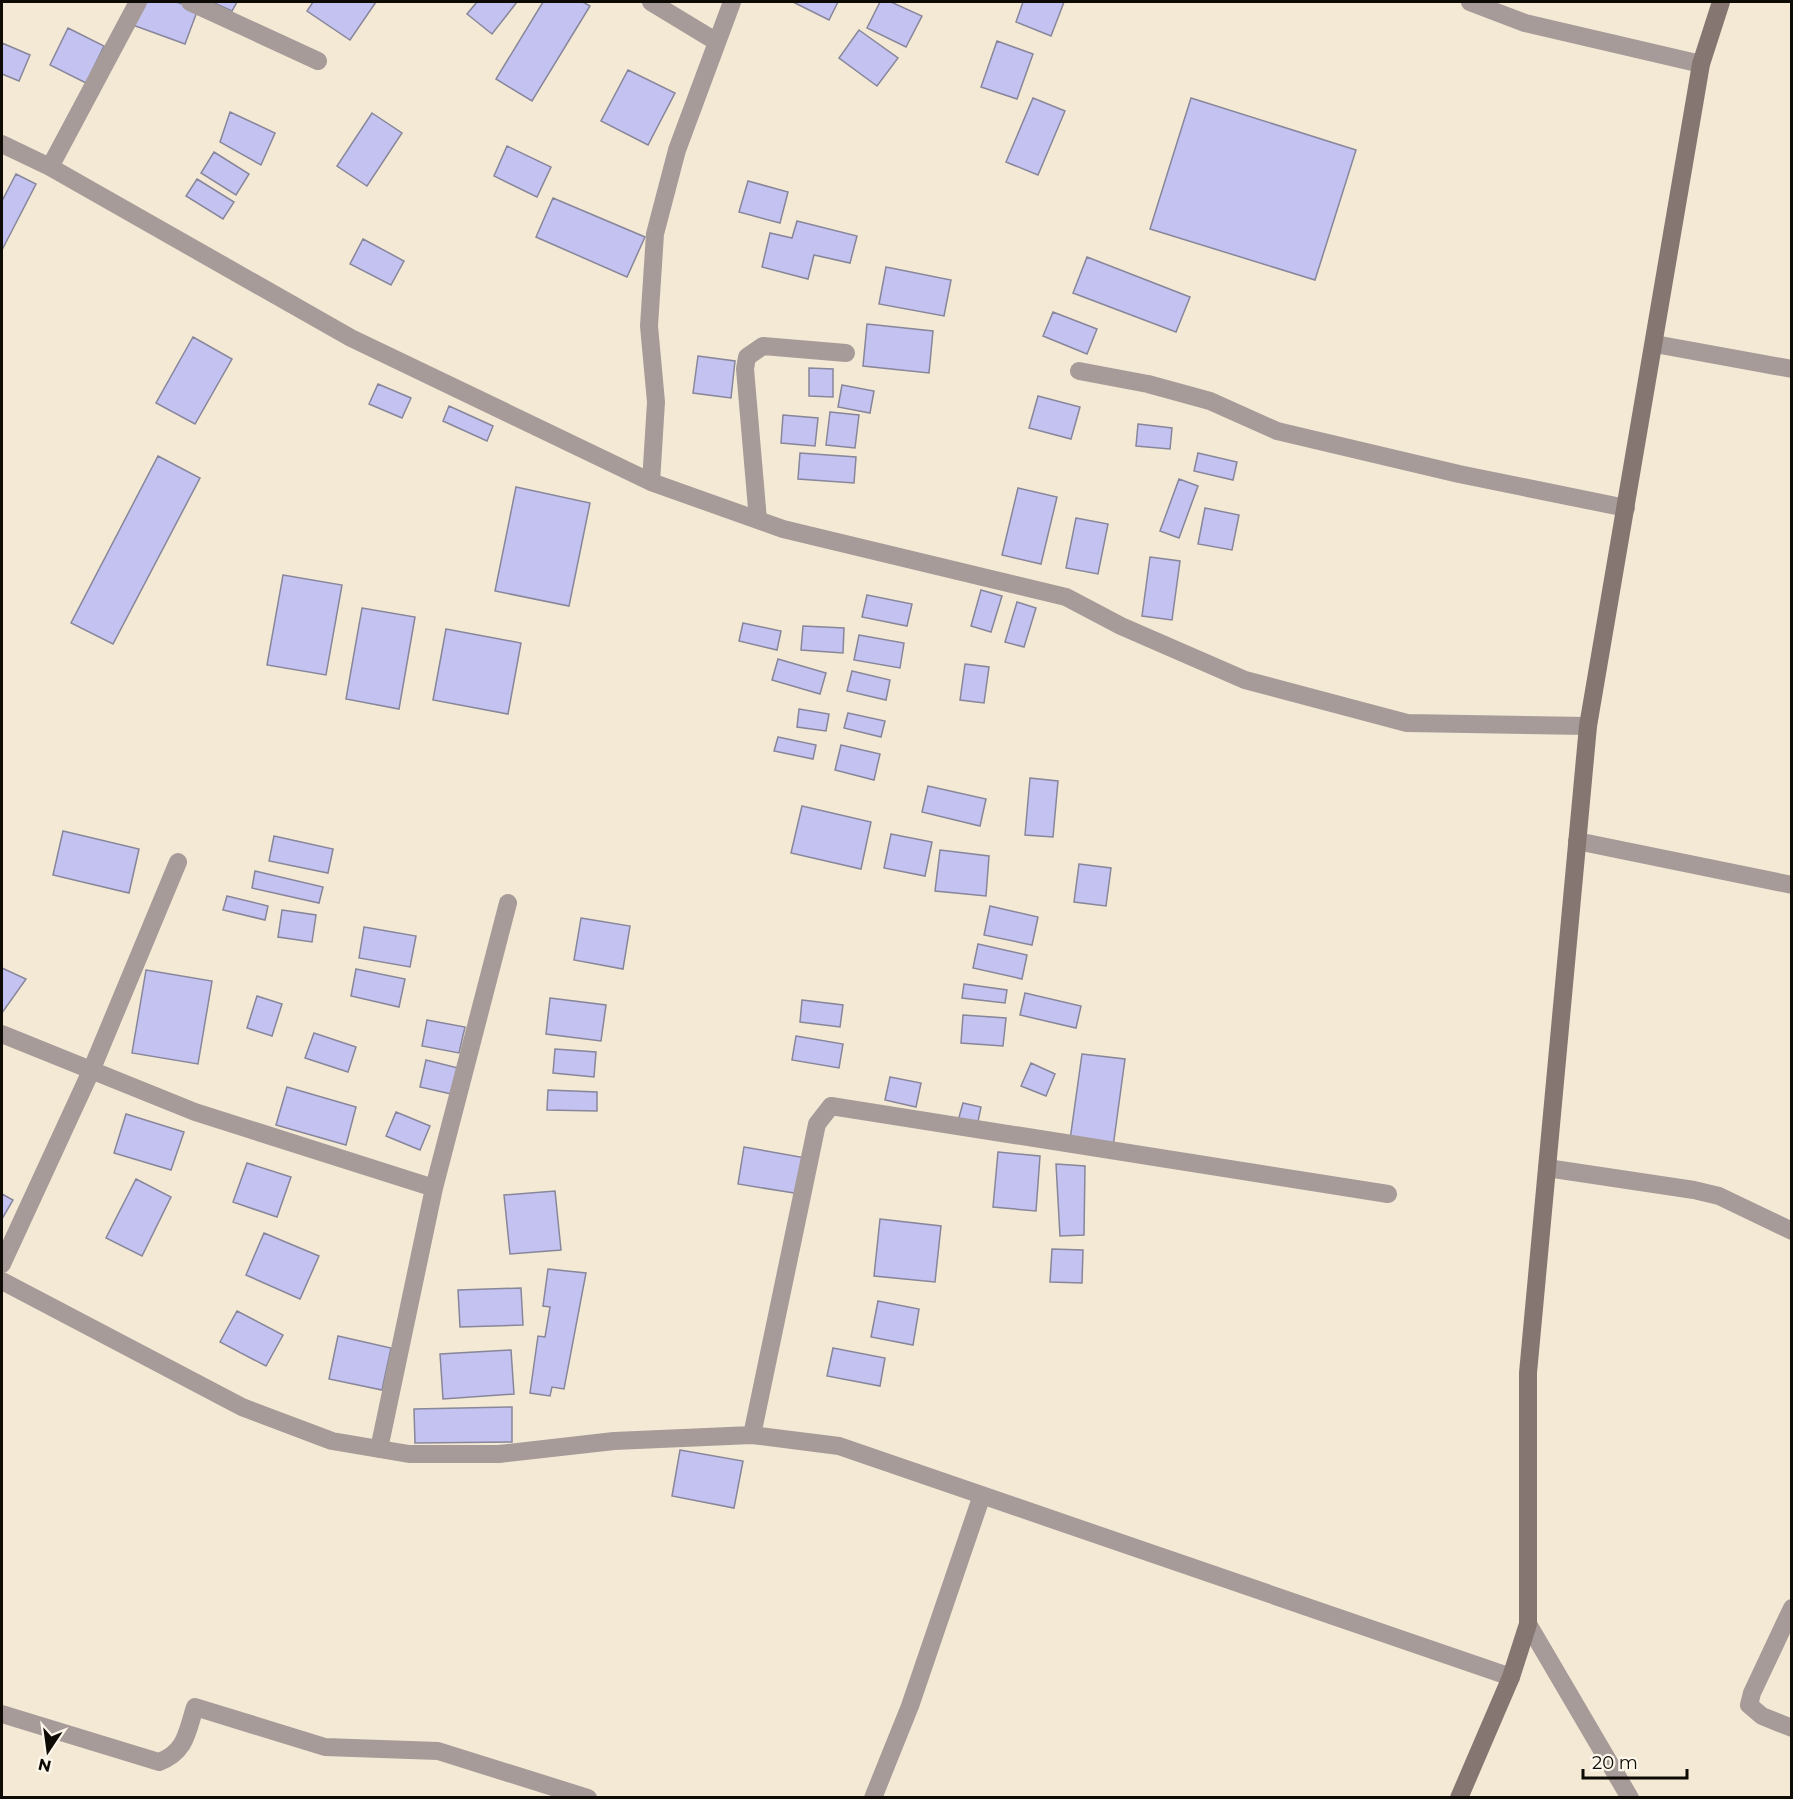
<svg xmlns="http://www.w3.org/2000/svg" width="1793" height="1799" viewBox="0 0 1793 1799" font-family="Montserrat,sans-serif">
<rect width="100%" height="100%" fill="#f4e9d5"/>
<!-- building -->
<path fill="#c4c2f0" stroke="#87869a" stroke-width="1.5" d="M138,2H176L198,9L185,44L130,24Z
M212,2H237L232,11Z
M313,2H376L350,40L307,11Z
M477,2H517L492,34L467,14Z
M543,2H583L590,6L532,101L496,79Z
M793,2H838L829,20Z
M880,2H891L922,16L906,47L867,28Z
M1023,2H1064L1051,36L1016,22Z
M68,28L104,46L86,83L50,65Z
M859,30L898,58L877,86L839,58Z
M997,41L1033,54L1017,99L981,87Z
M2,43L30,55L19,81L2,74Z
M628,70L675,93L648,145L601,121Z
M1033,98L1065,111L1038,175L1006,162Z
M1191,98L1356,150L1315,280L1150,229Z
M230,112L275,133L261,165L220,142Z
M372,113L402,133L367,186L337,166Z
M507,146L551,167L537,197L494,176Z
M214,152L249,174L236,195L201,173Z
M16,174L36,184L2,250V201Z
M197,179L234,202L223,219L186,196Z
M748,181L788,192L780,223L739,212Z
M553,198L645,237L627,277L536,237Z
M797,221L857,236L850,263L814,255L808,279L762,267L770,233L792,238Z
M363,239L404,261L391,285L350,264Z
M1087,257L1190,297L1176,332L1073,293Z
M886,267L951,280L944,316L879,304Z
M1053,312L1097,329L1087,354L1043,336Z
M867,324L933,331L929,373L863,366Z
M193,337L232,359L195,424L156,403Z
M698,356L735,361L731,398L693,393Z
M809,368L833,369V397L809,396Z
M378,384L411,398L402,418L369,404Z
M842,385L874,391L870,413L838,407Z
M1038,396L1080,407L1071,439L1029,428Z
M449,406L493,426L487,441L443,421Z
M830,412L859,415L855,448L826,445Z
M783,415L818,418L815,446L781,443Z
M1138,424L1172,428L1170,449L1136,446Z
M800,453L856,457L854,483L798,479Z
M1198,453L1237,462L1233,480L1194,471Z
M158,456L200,478L113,644L71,623Z
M1179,479L1198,486L1179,538L1160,531Z
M516,487L590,503L569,606L495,591Z
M1018,488L1057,497L1041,564L1002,555Z
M1205,508L1239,515L1232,550L1198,544Z
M1076,518L1108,524L1098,574L1066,568Z
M1150,557L1180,561L1172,620L1142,616Z
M283,575L342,585L326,675L267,665Z
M981,590L1002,596L991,632L971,626Z
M867,595L912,604L907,626L862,617Z
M1017,602L1036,608L1024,647L1005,642Z
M362,608L415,617L399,709L346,699Z
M743,623L781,631L777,650L739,641Z
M803,626L844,628L843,653L801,650Z
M446,629L521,643L508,714L433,700Z
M859,635L904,643L900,668L854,660Z
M778,659L826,673L820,694L772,680Z
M965,664L989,667L984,703L960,700Z
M852,671L890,680L886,700L847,691Z
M799,709L829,714L826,731L797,727Z
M848,713L885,721L881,737L844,728Z
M778,737L816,745L813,759L774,751Z
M841,745L880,754L874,780L835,770Z
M1030,778L1058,781L1053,837L1025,835Z
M928,786L986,799L980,826L922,812Z
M802,806L871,822L861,869L791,853Z
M63,831L139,849L129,893L53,875Z
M891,834L932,842L925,876L884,868Z
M274,836L333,849L328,873L269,861Z
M940,850L989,856L986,896L935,891Z
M1079,864L1111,868L1106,906L1074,902Z
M255,871L323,887L319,903L252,888Z
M227,896L268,906L265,920L223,910Z
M990,906L1038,917L1032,945L984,935Z
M282,910L316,915L312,942L278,937Z
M581,918L630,926L623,969L574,960Z
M364,927L416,936L410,967L359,958Z
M978,944L1027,955L1022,979L973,968Z
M2,968L26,979L2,1013Z
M356,969L405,979L399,1007L351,996Z
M146,970L212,981L198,1064L132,1053Z
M964,984L1007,990L1005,1003L962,998Z
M1025,993L1081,1006L1076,1028L1020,1015Z
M257,996L282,1004L272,1036L247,1028Z
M550,998L606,1005L601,1041L546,1034Z
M802,1000L843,1005L840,1027L800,1022Z
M963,1015L1006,1018L1003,1046L961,1043Z
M427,1020L465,1027L459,1053L422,1046Z
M314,1033L356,1047L348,1072L305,1058Z
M796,1036L843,1044L839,1068L792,1060Z
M555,1049L596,1052L594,1077L553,1073Z
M1082,1054L1125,1059L1113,1147L1070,1140Z
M426,1060L462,1069L456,1095L420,1087Z
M1031,1063L1055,1074L1046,1096L1021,1086Z
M890,1077L921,1083L916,1107L885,1100Z
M287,1087L356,1107L346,1145L276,1125Z
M548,1090L597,1092V1111L547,1110Z
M963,1103L981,1107L977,1126L958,1121Z
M396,1112L430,1126L420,1150L386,1136Z
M126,1114L184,1132L171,1170L114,1153Z
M744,1147L806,1158L800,1194L738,1184Z
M998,1152L1040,1156L1036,1211L993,1207Z
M247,1163L291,1177L277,1217L233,1202Z
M1056,1164L1085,1166L1084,1235L1060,1236Z
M136,1179L171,1197L142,1256L106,1238Z
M555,1191L561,1250L510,1254L504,1195Z
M2,1194L13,1200L2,1219Z
M880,1219L941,1226L935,1282L874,1276Z
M264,1233L319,1256L300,1299L246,1275Z
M1052,1249L1083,1250L1082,1283L1050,1282Z
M548,1269L586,1273L564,1389L552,1387L550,1396L530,1393L538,1336L545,1337L550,1307L543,1306Z
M521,1288L523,1325L460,1327L458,1290Z
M878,1301L919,1309L913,1345L871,1337Z
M237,1311L283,1335L266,1366L220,1342Z
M338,1336L391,1348L382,1390L329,1379Z
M833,1348L885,1358L880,1386L827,1376Z
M511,1350L514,1394L443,1399L440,1354Z
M512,1407V1442L415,1443L414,1409Z
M680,1450L743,1461L734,1508L672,1496Z"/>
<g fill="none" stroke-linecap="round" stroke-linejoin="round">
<!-- street -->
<path stroke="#a69b98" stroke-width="18" d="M190,2L318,61
M651,2L717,42
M1470,2L1525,23L1701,64
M2,144L50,167L351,338L651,482L783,529L1066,597L1121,626L1245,680L1407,723L1588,726
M50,167L138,2
M1655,344L1792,369
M1079,371L1148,384L1210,401L1277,431L1459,474L1626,508
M651,482L656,402L649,326L655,234L677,150L732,2
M758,520L745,369L747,357L763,346L846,353
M1577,841L1792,885
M2,1034L195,1112L434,1188
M1547,1168L1694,1190L1719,1196L1792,1231
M2,1264L91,1071L178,862
M2,1281L242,1407L332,1441L409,1454H499L614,1441L752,1435L839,1446L1511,1677
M752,1435L817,1124L831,1106L1388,1194
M379,1449L434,1188L508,903
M1792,1608L1752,1693L1749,1705L1762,1716L1792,1728
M1528,1624L1630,1798
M2,1714L159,1762C186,1752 187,1732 195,1707L325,1747L438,1751L588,1798
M873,1798L910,1706L982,1495"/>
<!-- secondary -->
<path stroke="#857671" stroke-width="18" d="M1459,1798L1511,1677L1528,1624V1373L1588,726L1701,64L1721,2"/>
</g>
<!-- border -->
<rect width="1793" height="1799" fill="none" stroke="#0e0b05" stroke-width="6"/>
<!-- north arrow -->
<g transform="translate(48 1751) rotate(193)" stroke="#fdf7eb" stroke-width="4.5" paint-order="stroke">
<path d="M0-4.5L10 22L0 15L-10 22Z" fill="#0e0b05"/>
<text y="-9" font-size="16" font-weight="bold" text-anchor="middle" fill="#0e0b05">N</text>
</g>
<!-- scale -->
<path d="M1583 1769v9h104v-9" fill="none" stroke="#0e0b05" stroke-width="3"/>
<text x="1592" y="1769" font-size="18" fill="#0e0b05" stroke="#fdf7eb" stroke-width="4.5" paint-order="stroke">20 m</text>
</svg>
